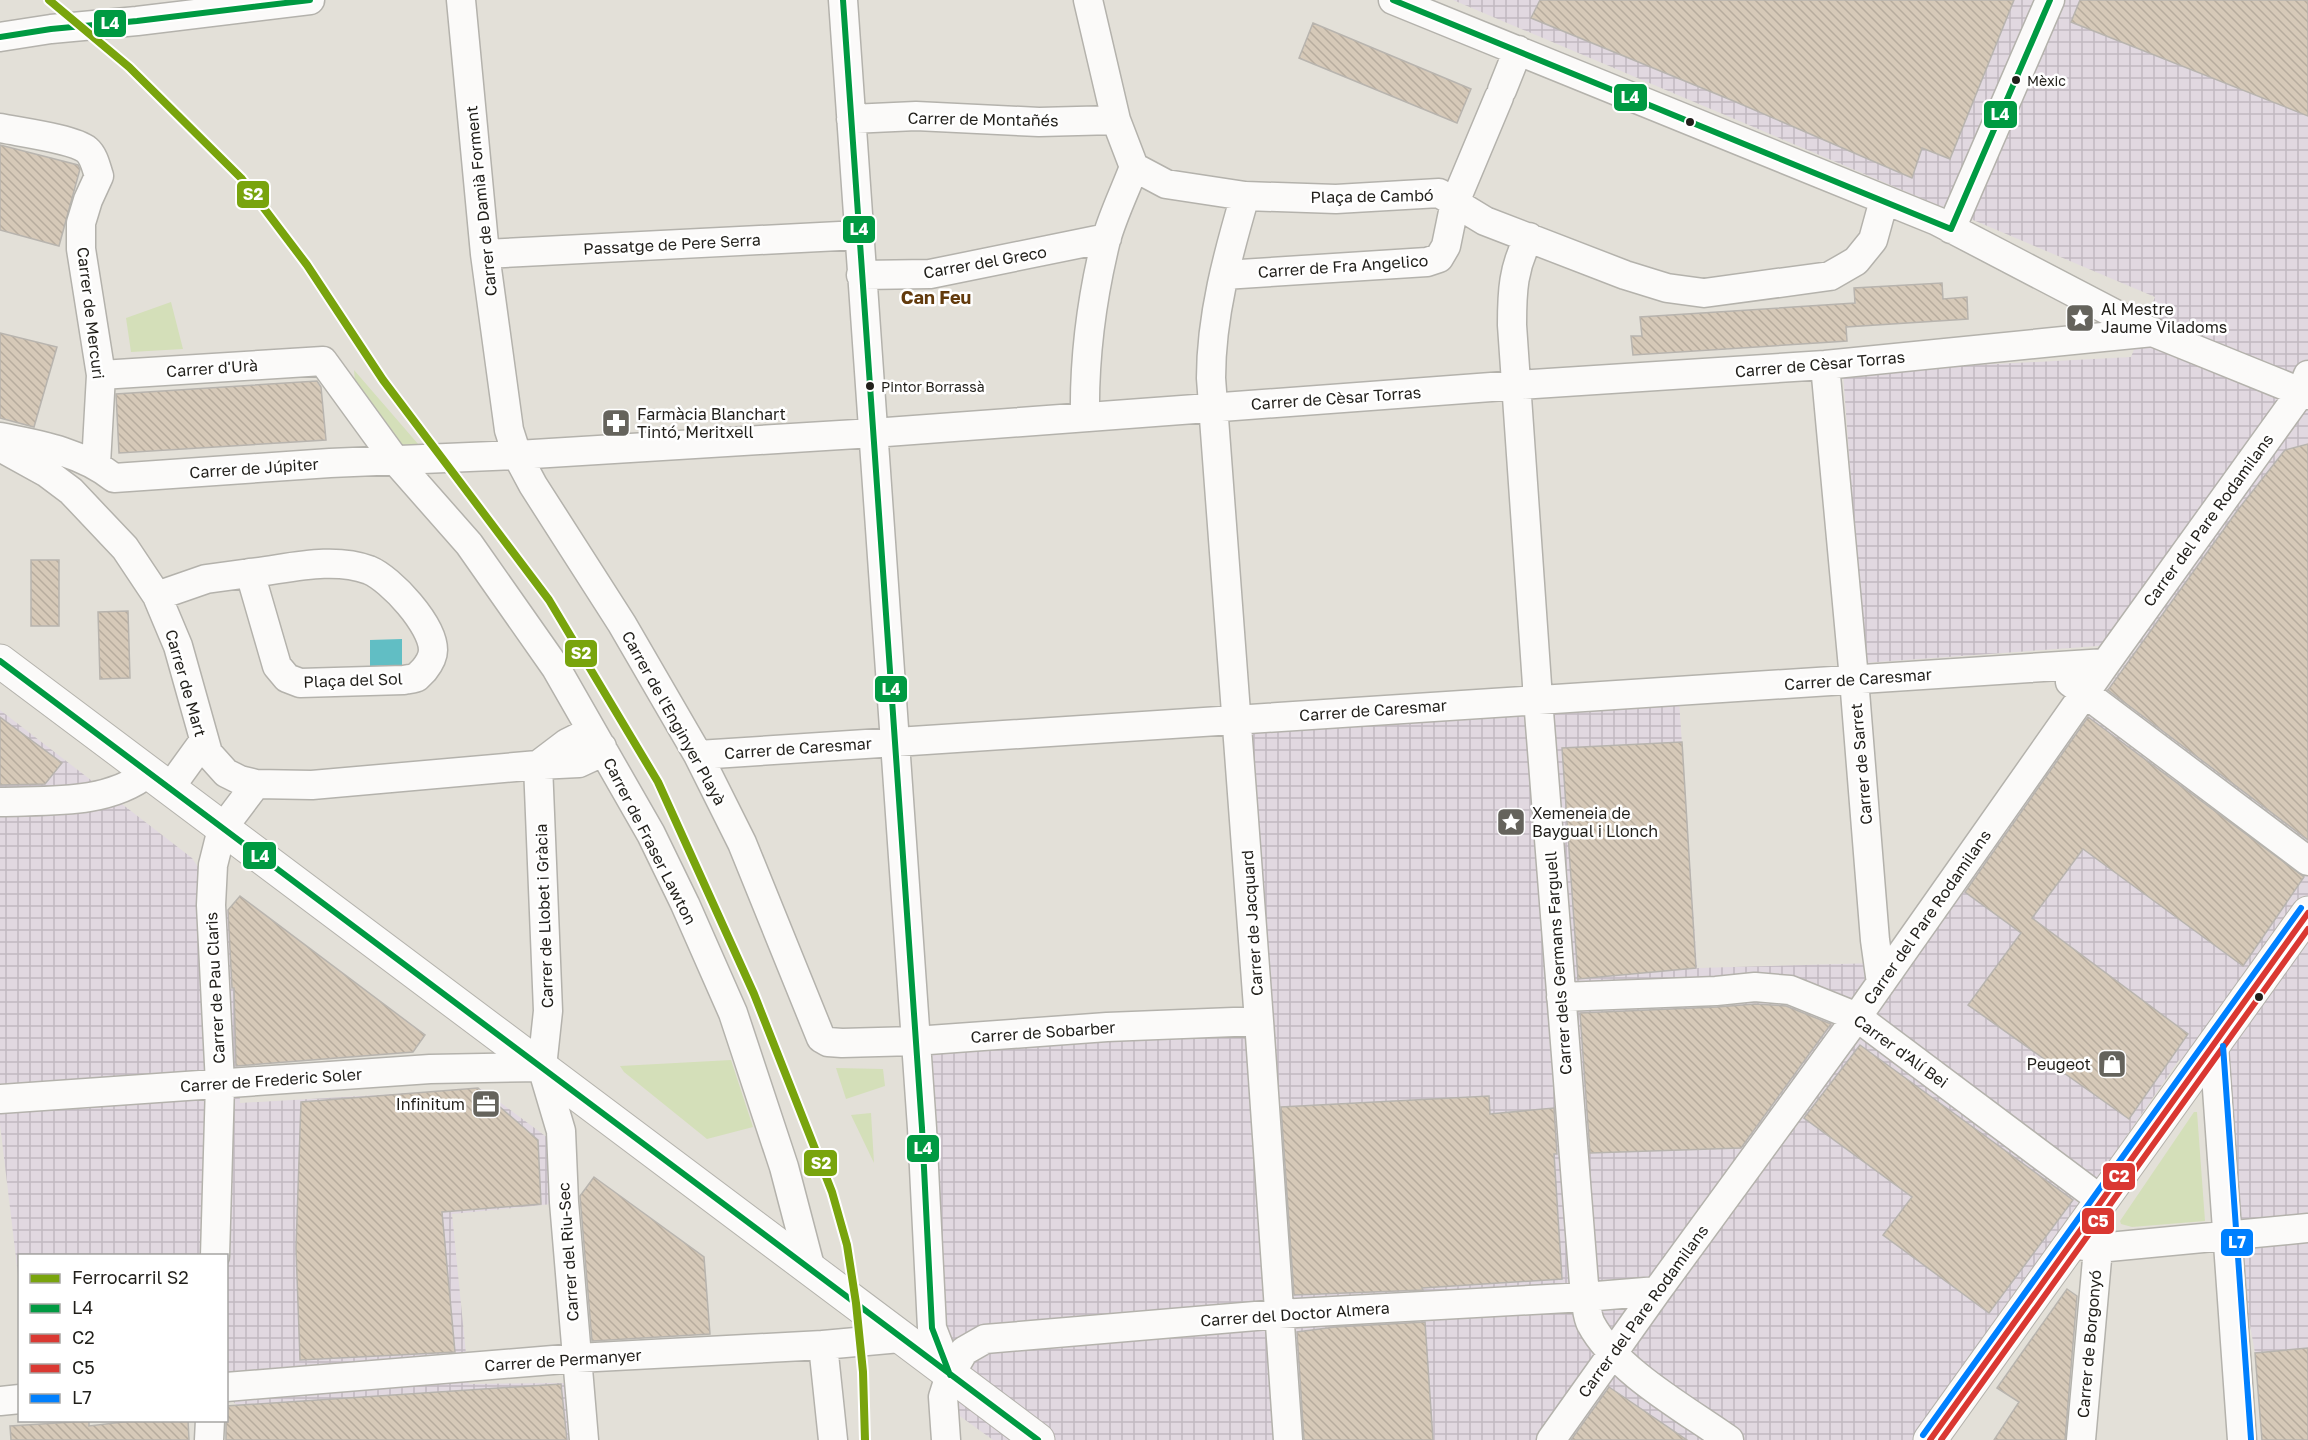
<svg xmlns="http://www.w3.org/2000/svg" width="2308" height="1440" viewBox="0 0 2308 1440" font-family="'Golos Text',sans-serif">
<defs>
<pattern id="industrial-grid" width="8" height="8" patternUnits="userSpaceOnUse" patternTransform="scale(1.5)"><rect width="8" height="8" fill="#e1d8e0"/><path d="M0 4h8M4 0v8" fill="none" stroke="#c1b9c0"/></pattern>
<pattern id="building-back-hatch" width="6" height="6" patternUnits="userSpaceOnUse" patternTransform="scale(1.5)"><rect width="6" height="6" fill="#d6c9b8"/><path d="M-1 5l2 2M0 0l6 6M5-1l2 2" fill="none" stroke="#b7ac9e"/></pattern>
</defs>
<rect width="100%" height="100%" fill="#e3e0d8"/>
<!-- industrial -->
<path fill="url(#industrial-grid)" d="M1453,0H2308V1440H2262L2255,1353L2235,1241L2231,1089L2179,1060L1916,1440H993L939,1401L912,1052L1272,1020L1250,726L1679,700L1697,968L1911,962L2140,643L1864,663L1843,372L2131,357L2155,297Z
M0,710L192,858L232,918L240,1103L482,1089L548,1138L552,1204L452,1214L469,1384L567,1383L571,1440H235L237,1405L226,1396V1256H20L19,1283L0,1124Z"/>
<!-- green -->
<path fill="#d4dfb9" d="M171,302L183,349L131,352L126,318Z
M354,370L425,452L367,438L359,429Z
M731,1060L753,1127L707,1139L624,1072L620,1066Z
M836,1068L883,1069L885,1086L846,1099Z
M2194,1112H2197L2205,1221L2132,1227L2121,1224L2120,1221Z
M871,1113L874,1163L851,1115Z"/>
<!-- water -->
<path fill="#61bec4" d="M402,639V665L370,666V640Z"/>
<!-- building -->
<path fill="url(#building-back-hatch)" stroke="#b8b4ae" stroke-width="1.5" d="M1540,0H2014L1950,159L1922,148L1912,178L1736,102L1531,18Z
M2080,0H2308V116L2071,22Z
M1313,23L1471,89L1457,123L1299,58Z
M0,145L78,165L80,169L59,246L0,230Z
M1942,283L1943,299L1967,297L1968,319L1846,327L1847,341L1633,355L1631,336H1642L1640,317L1855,303L1854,288Z
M0,333L57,347L34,427L0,418Z
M317,381L321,387L326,440L119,453L116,394Z
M2308,444V840L2108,690L2237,511L2285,450Z
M31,560H59V626H31Z
M128,611L130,678L100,679L98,612Z
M0,717L62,763L45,784L0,785Z
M2088,717L2304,877L2243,966L2083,849L2032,918L2188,1034L2129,1119L1968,1005L2021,933L1965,892Z
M1682,742L1696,968L1578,979L1562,748Z
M240,896L425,1035L413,1052L236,1066L234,988H232L228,910Z
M1755,1004L1786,1006L1831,1024L1741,1148L1590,1153L1580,1013L1717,1007Z
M1860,1045L2073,1200L1989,1313L1883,1235L1912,1197L1804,1118Z
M478,1088L538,1140L541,1204L442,1212L455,1352L300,1360L296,1248L301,1102Z
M1489,1096L1490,1114L1554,1108L1557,1154H1554L1562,1279L1422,1288L1423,1290L1294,1295L1281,1107Z
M594,1177L704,1257L710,1334L592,1341L580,1196Z
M2067,1289L2077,1296L2065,1440H1994L2019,1402L1997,1388Z
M1425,1322L1433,1440H1304L1297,1332L1335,1327Z
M2308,1348V1440H2262L2255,1353Z
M561,1384L567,1440H226V1406Z
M1609,1387L1687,1440H1571Z
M141,1420H188L189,1440H11L10,1426L89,1421V1426Z"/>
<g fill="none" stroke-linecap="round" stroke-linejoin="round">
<!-- minor casing -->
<g stroke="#b4b2ac" stroke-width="31">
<path id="minor" d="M461,0L485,254L509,430L517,455L533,485L622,624L698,755L742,843L821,1038L828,1042L842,1043L915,1041L1107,1027L1259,1021
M843,0L922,1128L932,1328L950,1375
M1088,0L1116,120L1134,167L1166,184L1245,196L1336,199L1439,193L1485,221L1625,275L1667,288L1704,293L1830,276L1856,261L1873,240L1884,200
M1393,0L1937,221L2140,327L2308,395
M0,37L51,29L137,21L310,0
M1502,90L1518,50
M851,119L916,116L1039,122L1116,120
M0,128C19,132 74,139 87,150C94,156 96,167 99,176L88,200L81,223V249L101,375L96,464
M1245,196C1228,254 1211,316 1211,378L1259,1021L1288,1440
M1951,229L2050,0
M1529,237C1513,268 1512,291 1512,325L1538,699L1585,1297C1587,1306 1587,1317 1591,1324C1616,1371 1687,1410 1729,1440
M485,254L859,235
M861,275L930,274L1107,238
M1224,275L1427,262L1439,258L1446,246L1455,202L1499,97
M1825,365L1854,679L1875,940L1881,983
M101,375L323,361L395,460L469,544L556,668L651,834L685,904L733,1013L784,1167L811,1270
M1085,417C1084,358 1092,297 1106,240C1113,215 1125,191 1134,167
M0,437C40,445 81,452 114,478L330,463L517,455L873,433L1518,385L1825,365L2153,332
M0,447L47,473L71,491L125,548L157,596L178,646L208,753L226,773L240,780L256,784L312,785L538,765L579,763L594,756L602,747
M157,596L206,579L250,573L277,666L287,678L300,683L404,680C407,679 414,679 417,677C418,676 423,671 424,670C428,665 433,657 433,650C433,625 391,579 369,570C332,556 287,569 250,573
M2070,682L2308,861
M698,755L2106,663
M538,765L548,1011L542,1067L561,1131L564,1202L584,1440
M538,765L567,743L581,736L602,747
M169,789L203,742
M0,802C50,800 107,805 148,773
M1561,997L1716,991L1755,987L1790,990L1857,1017L2101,1200
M2214,1047L2242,1440
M0,1099L430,1069L542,1067
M2070,1244L2098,1248L2308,1228
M215,1256L220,1084L211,905L213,865L222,829L256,784
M823,1345L833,1440
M226,1387L577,1358L823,1345L900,1338
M0,1401L20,1399
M209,1440L210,1420
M946,1440L943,1397L950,1375L964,1351L985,1339L1279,1314L1585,1297L1657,1291
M1551,1440L1657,1291L1857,1017L2106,663L2301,392L2308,375
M2081,1440L2098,1248"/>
</g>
<!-- major casing -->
<g stroke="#b4b2ac" stroke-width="35">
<path id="major" d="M0,661C345,921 692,1180 1038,1440
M1930,1440C2056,1264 2183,1089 2308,913"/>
</g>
<!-- minor -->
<use href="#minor" stroke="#fbfaf9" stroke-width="28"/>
<!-- major -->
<use href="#major" stroke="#fbfaf9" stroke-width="33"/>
<!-- bus-1 casing -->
<g stroke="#fff" stroke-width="10">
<path id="bus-1" d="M843,0L922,1128L932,1328L950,1375
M1393,0L1951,229
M0,37L51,29L137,21L310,0
M1951,229L2050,0
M0,661L1038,1440"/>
</g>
<!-- bus-2 casing -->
<g stroke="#fff" stroke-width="10">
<path id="bus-2" d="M1930,1440L2308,913"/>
</g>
<!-- bus-3 casing -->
<g stroke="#fff" stroke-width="10">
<path id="bus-3" d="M1941,1440L2308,929"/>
</g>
<!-- bus-4 casing -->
<g stroke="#fff" stroke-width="10">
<path id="bus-4" d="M2223,1046L2251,1439
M1923,1435L2301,908"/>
</g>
<!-- bus-1 -->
<use href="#bus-1" stroke="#009a42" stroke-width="6"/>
<!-- bus-2 -->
<use href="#bus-2" stroke="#da3832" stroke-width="6"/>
<!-- bus-3 -->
<use href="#bus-3" stroke="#da3832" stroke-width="6"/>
<!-- bus-4 -->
<use href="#bus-4" stroke="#0080fe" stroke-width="6"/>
<!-- rail-1 casing -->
<g stroke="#fff" stroke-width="12">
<path id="rail-1" d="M49,0L129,67L241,178L307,265L383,380L549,600L658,782L754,994L832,1192L847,1245L856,1303L863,1372L865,1440"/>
</g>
<!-- rail-1 -->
<use href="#rail-1" stroke="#79a40d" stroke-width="8"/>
</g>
<!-- icons -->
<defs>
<g id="sight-square" transform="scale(1.5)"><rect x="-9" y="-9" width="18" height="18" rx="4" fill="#65635c" stroke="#fff"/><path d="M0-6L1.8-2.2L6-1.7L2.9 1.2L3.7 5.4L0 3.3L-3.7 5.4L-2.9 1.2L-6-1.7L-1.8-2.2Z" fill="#fff"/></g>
<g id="pharmacy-square" transform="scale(1.5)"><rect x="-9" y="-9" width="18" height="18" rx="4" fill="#65635c" stroke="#fff"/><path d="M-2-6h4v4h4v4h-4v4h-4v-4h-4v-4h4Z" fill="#fff"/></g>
<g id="shop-square" transform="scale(1.5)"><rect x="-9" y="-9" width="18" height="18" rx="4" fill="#65635c" stroke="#fff"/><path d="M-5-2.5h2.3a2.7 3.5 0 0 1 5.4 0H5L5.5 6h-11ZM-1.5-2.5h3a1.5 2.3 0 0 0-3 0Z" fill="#fff"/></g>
<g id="office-square" transform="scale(1.5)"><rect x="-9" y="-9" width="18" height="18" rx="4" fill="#65635c" stroke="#fff"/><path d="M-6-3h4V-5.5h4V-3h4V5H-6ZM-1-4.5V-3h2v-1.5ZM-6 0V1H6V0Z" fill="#fff"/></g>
</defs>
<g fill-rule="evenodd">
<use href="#sight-square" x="2080" y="318"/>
<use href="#pharmacy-square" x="616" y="423"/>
<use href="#sight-square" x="1511" y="822"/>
<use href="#shop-square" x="2112" y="1064"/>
<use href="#office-square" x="486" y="1104"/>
</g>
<!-- markers -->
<g fill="#211f1a" stroke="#fff" stroke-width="2">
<circle cx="2016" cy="80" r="5"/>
<circle cx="1690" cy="122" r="5"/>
<circle cx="870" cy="386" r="5"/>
<circle cx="2259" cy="997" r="5"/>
</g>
<g text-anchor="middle" stroke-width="5" stroke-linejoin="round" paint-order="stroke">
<!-- bus labels -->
<g font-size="14" fill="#211f1a" stroke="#fff" text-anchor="start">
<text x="2027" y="86">Mèxic</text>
<text x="881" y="392">Pintor Borrassà</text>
</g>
<!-- street labels -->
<g font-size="16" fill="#211f1a" stroke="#fff">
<text transform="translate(983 119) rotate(1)" y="6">Carrer de Montañés</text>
<text transform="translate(1372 196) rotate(-1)" y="6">Plaça de Cambó</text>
<text transform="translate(481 201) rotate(-96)" y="6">Carrer de Damià Forment</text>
<text transform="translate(672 244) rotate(-3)" y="6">Passatge de Pere Serra</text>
<text transform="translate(985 262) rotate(-10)" y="6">Carrer del Greco</text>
<text transform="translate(1343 266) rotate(-4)" y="6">Carrer de Fra Angelico</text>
<text transform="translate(91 313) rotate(83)" y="6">Carrer de Mercuri</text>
<text transform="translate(1820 364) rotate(-5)" y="6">Carrer de Cèsar Torras</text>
<text transform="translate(212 368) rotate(-4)" y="6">Carrer d'Urà</text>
<text transform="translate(1336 398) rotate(-4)" y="6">Carrer de Cèsar Torras</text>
<text transform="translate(254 468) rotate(-4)" y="6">Carrer de Júpiter</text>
<text transform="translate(2208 520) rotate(-54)" y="6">Carrer del Pare Rodamilans</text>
<text transform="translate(1858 679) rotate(-4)" y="6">Carrer de Caresmar</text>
<text transform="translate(353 680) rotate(-2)" y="6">Plaça del Sol</text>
<text transform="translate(186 683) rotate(74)" y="6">Carrer de Mart</text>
<text transform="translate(1373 710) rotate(-4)" y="6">Carrer de Caresmar</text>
<text transform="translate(674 718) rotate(61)" y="6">Carrer de l'Enginyer Playà</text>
<text transform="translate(798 748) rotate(-4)" y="6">Carrer de Caresmar</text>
<text transform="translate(1861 764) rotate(-95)" y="6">Carrer de Sarret</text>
<text transform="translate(650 841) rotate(63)" y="6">Carrer de Fraser Lawton</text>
<text transform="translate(544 916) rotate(-92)" y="6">Carrer de Llobet i Gràcia</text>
<text transform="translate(1927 917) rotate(-55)" y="6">Carrer del Pare Rodamilans</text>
<text transform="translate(1252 923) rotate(-94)" y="6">Carrer de Jacquard</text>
<text transform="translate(1558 963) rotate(-94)" y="6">Carrer dels Germans Farguell</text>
<text transform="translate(215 988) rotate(-93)" y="6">Carrer de Pau Claris</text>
<text transform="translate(1043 1032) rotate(-4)" y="6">Carrer de Sobarber</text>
<text transform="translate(1901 1051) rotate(36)" y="6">Carrer d'Alí Bei</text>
<text transform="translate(271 1080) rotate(-4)" y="6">Carrer de Frederic Soler</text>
<text transform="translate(568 1252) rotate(-94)" y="6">Carrer del Riu-Sec</text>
<text transform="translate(1643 1311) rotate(-54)" y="6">Carrer del Pare Rodamilans</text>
<text transform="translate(1295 1314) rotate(-4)" y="6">Carrer del Doctor Almera</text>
<text transform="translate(2089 1344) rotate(-85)" y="6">Carrer de Borgonyó</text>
<text transform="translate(563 1360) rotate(-4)" y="6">Carrer de Permanyer</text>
</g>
<!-- poi labels -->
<g font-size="16" fill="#211f1a" stroke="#fff" text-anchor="start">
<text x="2101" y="315">Al Mestre<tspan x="2101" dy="18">Jaume Viladoms</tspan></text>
<text x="637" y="420">Farmàcia Blanchart<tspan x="637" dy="18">Tintó, Meritxell</tspan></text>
<text x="1532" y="819">Xemeneia de<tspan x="1532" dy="18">Baygual i Llonch</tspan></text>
<text x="2091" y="1070" text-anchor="end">Peugeot</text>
<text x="465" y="1110" text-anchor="end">Infinitum</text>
</g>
<!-- neighbourhood labels -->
<g font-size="18" font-weight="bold" fill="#623a0c" stroke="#fff">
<text x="936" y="304">Can Feu</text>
</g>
</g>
<g stroke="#fff" stroke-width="2">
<rect x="93" y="9" width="34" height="29" rx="6" fill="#009a42"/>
<rect x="1613" y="83" width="35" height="29" rx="6" fill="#009a42"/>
<rect x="1983" y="100" width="35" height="29" rx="6" fill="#009a42"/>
<rect x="236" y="180" width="34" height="29" rx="6" fill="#79a40d"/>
<rect x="842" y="215" width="34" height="29" rx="6" fill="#009a42"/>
<rect x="564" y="639" width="34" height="29" rx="6" fill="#79a40d"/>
<rect x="874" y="675" width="34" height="28" rx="6" fill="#009a42"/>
<rect x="242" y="841" width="35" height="29" rx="6" fill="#009a42"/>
<rect x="906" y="1134" width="34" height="29" rx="6" fill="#009a42"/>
<rect x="803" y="1149" width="35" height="28" rx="6" fill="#79a40d"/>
<rect x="2102" y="1162" width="34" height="29" rx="6" fill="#da3832"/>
<rect x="2081" y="1207" width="34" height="28" rx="6" fill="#da3832"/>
<rect x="2220" y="1228" width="34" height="29" rx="6" fill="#0080fe"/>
</g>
<g font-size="16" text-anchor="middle" font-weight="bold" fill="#fff">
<text x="110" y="29">L4</text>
<text x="1630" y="103">L4</text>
<text x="2000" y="120">L4</text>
<text x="253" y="200">S2</text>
<text x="859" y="235">L4</text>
<text x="581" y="659">S2</text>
<text x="891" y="695">L4</text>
<text x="260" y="862">L4</text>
<text x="923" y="1154">L4</text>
<text x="821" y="1169">S2</text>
<text x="2119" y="1182">C2</text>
<text x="2098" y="1227">C5</text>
<text x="2237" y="1248">L7</text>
</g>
<!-- legend -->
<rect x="18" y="1254" width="210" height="168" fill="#ffffff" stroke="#a6a5a3" stroke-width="1.5"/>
<rect x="30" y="1274" width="30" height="9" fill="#79a40d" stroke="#a6a5a3" stroke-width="1.5"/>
<text x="72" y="1284" font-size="18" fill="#211f1a">Ferrocarril S2</text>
<rect x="30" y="1304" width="30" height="9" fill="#009a42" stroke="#a6a5a3" stroke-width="1.5"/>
<text x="72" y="1314" font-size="18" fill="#211f1a">L4</text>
<rect x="30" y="1334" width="30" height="9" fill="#da3832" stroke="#a6a5a3" stroke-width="1.5"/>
<text x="72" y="1344" font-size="18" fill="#211f1a">C2</text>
<rect x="30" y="1364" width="30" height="9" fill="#da3832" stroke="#a6a5a3" stroke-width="1.5"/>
<text x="72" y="1374" font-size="18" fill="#211f1a">C5</text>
<rect x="30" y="1394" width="30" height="9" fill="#0080fe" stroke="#a6a5a3" stroke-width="1.5"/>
<text x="72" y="1404" font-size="18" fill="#211f1a">L7</text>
</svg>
